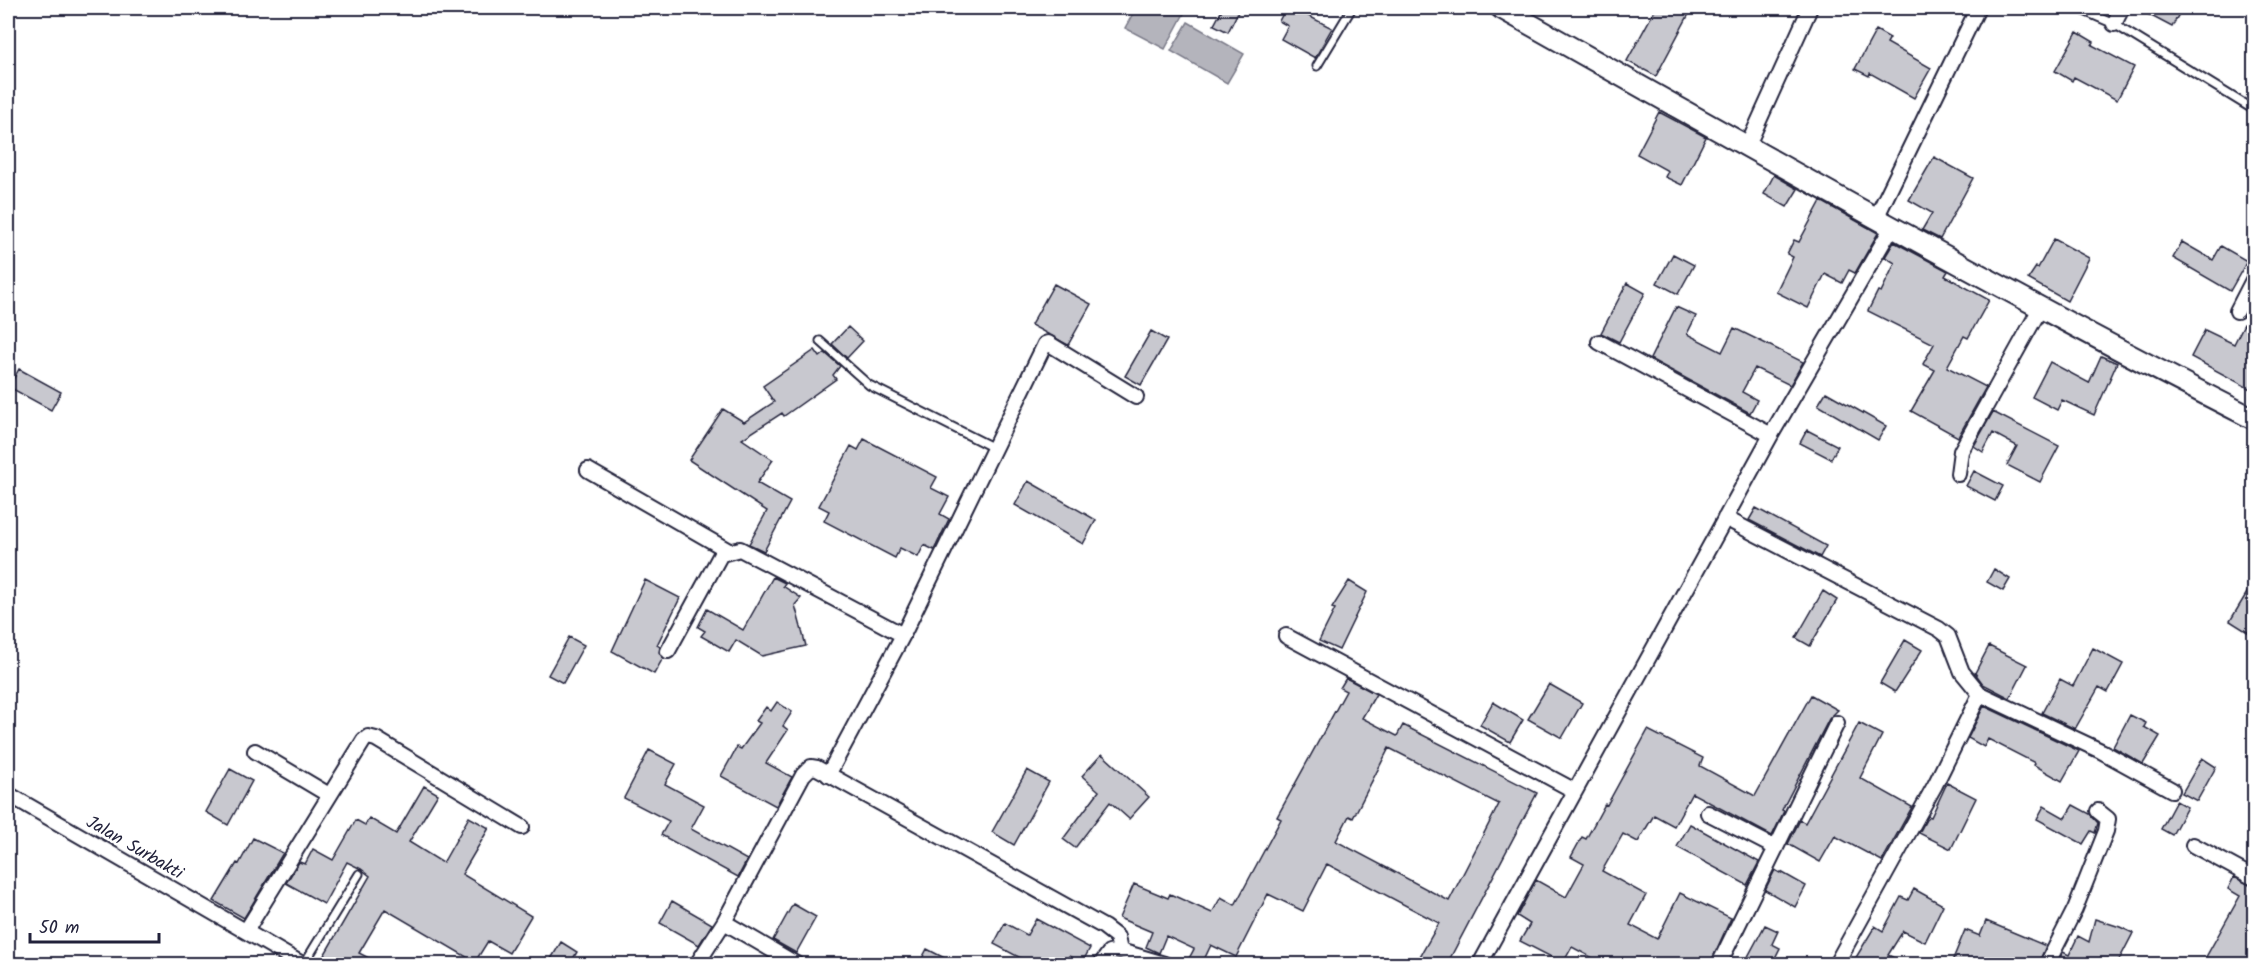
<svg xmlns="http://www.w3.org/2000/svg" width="2262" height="972" viewBox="0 0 2262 972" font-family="Kalam,sans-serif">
<rect width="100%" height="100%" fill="#fff"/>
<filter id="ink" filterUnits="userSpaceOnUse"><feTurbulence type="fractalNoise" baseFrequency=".0167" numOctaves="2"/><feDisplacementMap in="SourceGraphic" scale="12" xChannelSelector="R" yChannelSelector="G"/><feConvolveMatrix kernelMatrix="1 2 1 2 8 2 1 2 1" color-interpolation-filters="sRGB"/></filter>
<g filter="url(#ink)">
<!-- water -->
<path fill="#b4b4bc" stroke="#7a7a88" stroke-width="1.5" d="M1136,8H1187L1165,49L1125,28Z
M1188,22L1244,54L1227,83L1171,51Z"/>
<!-- building -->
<path fill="#c8c8cf" stroke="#22223b" stroke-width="1.5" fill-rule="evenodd" d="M1223,8H1240L1228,32L1214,25Z
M1286,8H1293L1332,28L1315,58L1281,39L1288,26L1279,21Z
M1656,8H1682L1690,12L1656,76L1627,61Z
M2136,8H2182L2172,27Z
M1876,30L1890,38L1887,43L1931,68L1914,98L1870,73L1869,76L1855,69Z
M2077,32L2094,42L2092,45L2134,67L2117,100L2074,77L2072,81L2055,71Z
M1659,112L1706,137L1682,185L1665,177L1668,171L1637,154Z
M1934,157L1973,178L1940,239L1922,230L1932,213L1909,200Z
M1774,175L1798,189L1787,207L1764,194Z
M1821,201L1878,233L1855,273L1849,270L1842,283L1825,274L1808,308L1776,292L1793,257L1787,254L1794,240L1799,242Z
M2054,239L2089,258L2067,301L2028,279L2036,267L2038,268Z
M1894,242L1948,271L1945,276L1989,300L1968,338L1964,336L1947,367L1986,387L1958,437L1911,411L1935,370L1923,364L1934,344L1868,311L1878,291L1881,292L1895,263L1885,257Z
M2182,242L2213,260L2221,246L2247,261L2230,291L2173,258Z
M1673,254L1694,265L1678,294L1657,283Z
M1627,283L1645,293L1619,342L1601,333Z
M1054,284L1091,304L1068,345L1031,325Z
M1676,307L1696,316L1687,334L1722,352L1734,328L1803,362L1790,385L1755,368L1742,392L1757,400L1750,413L1650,359Z
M2244,324L2254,329V391L2191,357L2205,330L2234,344Z
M848,327L863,341L847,358L832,344Z
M1151,331L1167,340L1141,385L1125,376Z
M815,350L820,357L825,353L840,366L833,375L836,379L784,416L782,413L742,439L773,460L757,483L790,502L764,551L749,544L767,511L689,460L723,409L744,422L774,402L763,386Z
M2101,356L2117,363L2094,415L2062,400L2057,410L2032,397L2050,362L2089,383Z
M19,369L61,392L51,410L9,387Z
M1826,392L1886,426L1878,440L1818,405Z
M1993,412L2059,446L2040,482L2007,465L2017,446L1993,433L1983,452L1974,446Z
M1807,430L1838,446L1831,459L1800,443Z
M864,439L937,477L931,488L949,497L940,514L949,519L934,550L924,545L918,557L900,548L895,558L824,521L829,511L819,506L851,446L858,450Z
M1974,471L2003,486L1995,501L1966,486Z
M1028,481L1096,520L1083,544L1015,505Z
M1756,508L1826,546L1820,557L1749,520Z
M1994,569L2010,579L2003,591L1987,582Z
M773,577L785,583L783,586L801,598L795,605L806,646L762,656L736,640L729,652L701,636L705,631L698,627L707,609L743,630Z
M645,580L680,598L657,645L660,647L659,652L663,658L654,674L612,651Z
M1349,581L1367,592L1339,650L1319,641L1335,609L1332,608Z
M2254,581V624L2249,633L2230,621Z
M1823,591L1837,600L1810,646L1796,638Z
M569,637L584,645L563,683L548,675Z
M1905,640L1922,650L1895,692L1880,683Z
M1989,646L2027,665L2010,698L1983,684L1975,673Z
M2093,648L2123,664L2108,692L2099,687L2075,729L2042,713L2060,679L2073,686Z
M1346,678L1376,694L1362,718L1397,736L1403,725L1537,793L1447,964H1427L1418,960L1439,923L1327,864L1303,911L1268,894L1236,957L1211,945L1202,964H1186L1194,949L1166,936L1159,953L1146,947L1152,932L1119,918L1134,884L1168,898L1170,894L1212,913L1221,897L1235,905L1281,819L1277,817L1346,691L1340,688ZM1389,748L1499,804L1449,901L1336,841L1349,816L1353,818Z
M1549,684L1582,703L1562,738L1528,719Z
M1811,695L1838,710L1829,719L1782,810L1784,811L1772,836L1692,793L1674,826L1654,815L1638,842L1623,834L1602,871L1646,895L1630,925L1657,939L1680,893L1731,918L1710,964H1604L1572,947L1563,963L1520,941L1530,924L1517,916L1536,880L1566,897L1584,864L1571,857L1582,837L1586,839L1605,804L1607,805L1648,730L1703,758L1700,766L1755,796Z
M777,702L792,712L783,726L788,730L766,763L792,777L776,806L721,776L737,747L741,749L760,723L756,721L766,707L771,711Z
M1493,702L1523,720L1510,742L1480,725Z
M1984,706L2079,751L2062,781L2034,765L2035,763L1988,739L1984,747L1968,738Z
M2130,715L2146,723L2144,727L2160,736L2143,764L2113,747Z
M1859,723L1882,735L1860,778L1912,807L1882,861L1835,836L1820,862L1788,844L1800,820L1805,823Z
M649,750L676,764L665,784L704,805L691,829L747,860L738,877L661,835L669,821L624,798Z
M1102,754L1149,797L1129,819L1110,802L1075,848L1063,839L1099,791L1082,776Z
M2202,758L2216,767L2197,801L2182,793Z
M230,769L252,781L228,825L206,812Z
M1027,770L1049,782L1014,845L992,832Z
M1947,783L1976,798L1951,849L1919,833L1928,816L1931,817Z
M424,786L438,794L409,842L443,863L469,817L489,828L462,874L531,916L509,953L488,941L475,962L385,909L359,953L380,964H330L322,959L370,876L361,869L347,862L324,904L286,883L299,862L305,864L313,849L333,860L356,820L365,825L369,818L396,834Z
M2176,801L2187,807L2172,835L2161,829Z
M2073,805L2090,814L2098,823L2095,833L2091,831L2083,844L2037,819L2044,806L2065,818Z
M1690,824L1759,862L1747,885L1677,847Z
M253,838L283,853L244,918L214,901L237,863L239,864Z
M1775,870L1780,873L1781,872L1806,886L1795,907L1765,890Z
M2234,877L2254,887V953L2248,964H2218L2206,957L2240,896L2228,889Z
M1914,889L1943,905L1925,942L1903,931L1888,955L1906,964H1852L1875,926L1883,931L1901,897L1908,900Z
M672,901L712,924L699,945L660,923Z
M793,904L816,917L796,953L773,940Z
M1036,919L1090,948L1082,963L1069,956L1064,964H1032L994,944L1005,923L1027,935Z
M2095,919L2120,927L2133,933L2117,964H2057L2063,952L2069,955L2078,936L2089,942Z
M1986,921L2046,946L2038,964H2020L2005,958L2002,964H1951L1965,930L1980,936Z
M1765,925L1778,931L1772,944L1780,948L1772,964H1744Z
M561,942L577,952L570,964H548Z
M927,949L956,964H919Z"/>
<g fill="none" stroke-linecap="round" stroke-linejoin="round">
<!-- lane casing -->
<g stroke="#22223b" stroke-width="11">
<path id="lane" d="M2077,8L2114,24L2254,110
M1317,66L1352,8
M820,341L869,385L994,448
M304,964L359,874"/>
</g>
<!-- street casing -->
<g stroke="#22223b" stroke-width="18">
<path id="street" d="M2114,24L2122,8
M1747,147L1810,8
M1876,218L1978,8
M2237,311L2254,278
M1599,342L1771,435
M588,470L729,551
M1958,474L1961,451L2041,307
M1725,518L1939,629L1948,636L1962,672L1980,694L2101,751L2172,790
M1286,636L1575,791
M668,651L721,554L740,549L903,635
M255,751L329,795
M828,775L903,635L1045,344L1048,343L1136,397
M8,794L302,964
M1708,813L1776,848
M2193,845L2254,878
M724,922L796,964
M246,931L364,740L368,737L376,739L522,827
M697,964L724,922L803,775L811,767L817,768L1104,927L1117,937L1120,951
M1101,964L1109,953L1120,951L1164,964
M1480,964L1771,435L1892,227
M1719,964L1837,723
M1836,964L1935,785L1980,694
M2047,964L2075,909L2106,831L2108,819L2098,811"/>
</g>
<!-- secondary casing -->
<g stroke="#22223b" stroke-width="24">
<path id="secondary" d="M1501,8C1750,148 1999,290 2254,419"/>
</g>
<!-- lane -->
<use href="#lane" stroke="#fff" stroke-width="7"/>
<!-- street -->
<use href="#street" stroke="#fff" stroke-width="14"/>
<!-- secondary -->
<use href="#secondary" stroke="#fff" stroke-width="20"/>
</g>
</g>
<g text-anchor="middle" stroke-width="4.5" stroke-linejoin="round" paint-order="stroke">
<!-- street labels -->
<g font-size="18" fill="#22223b" stroke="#fff">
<text transform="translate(135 847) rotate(30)" y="6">Jalan Surbakti</text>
</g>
</g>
<!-- margin -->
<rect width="2262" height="972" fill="none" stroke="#fff" stroke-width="30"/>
<rect x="15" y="15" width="2232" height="942" fill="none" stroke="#22223b" stroke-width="2" filter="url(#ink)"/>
<!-- scale -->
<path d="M30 933v9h129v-9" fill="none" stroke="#22223b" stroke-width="3"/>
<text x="39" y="933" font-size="18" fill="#22223b" stroke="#ffffff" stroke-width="4.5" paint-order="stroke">50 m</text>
</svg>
